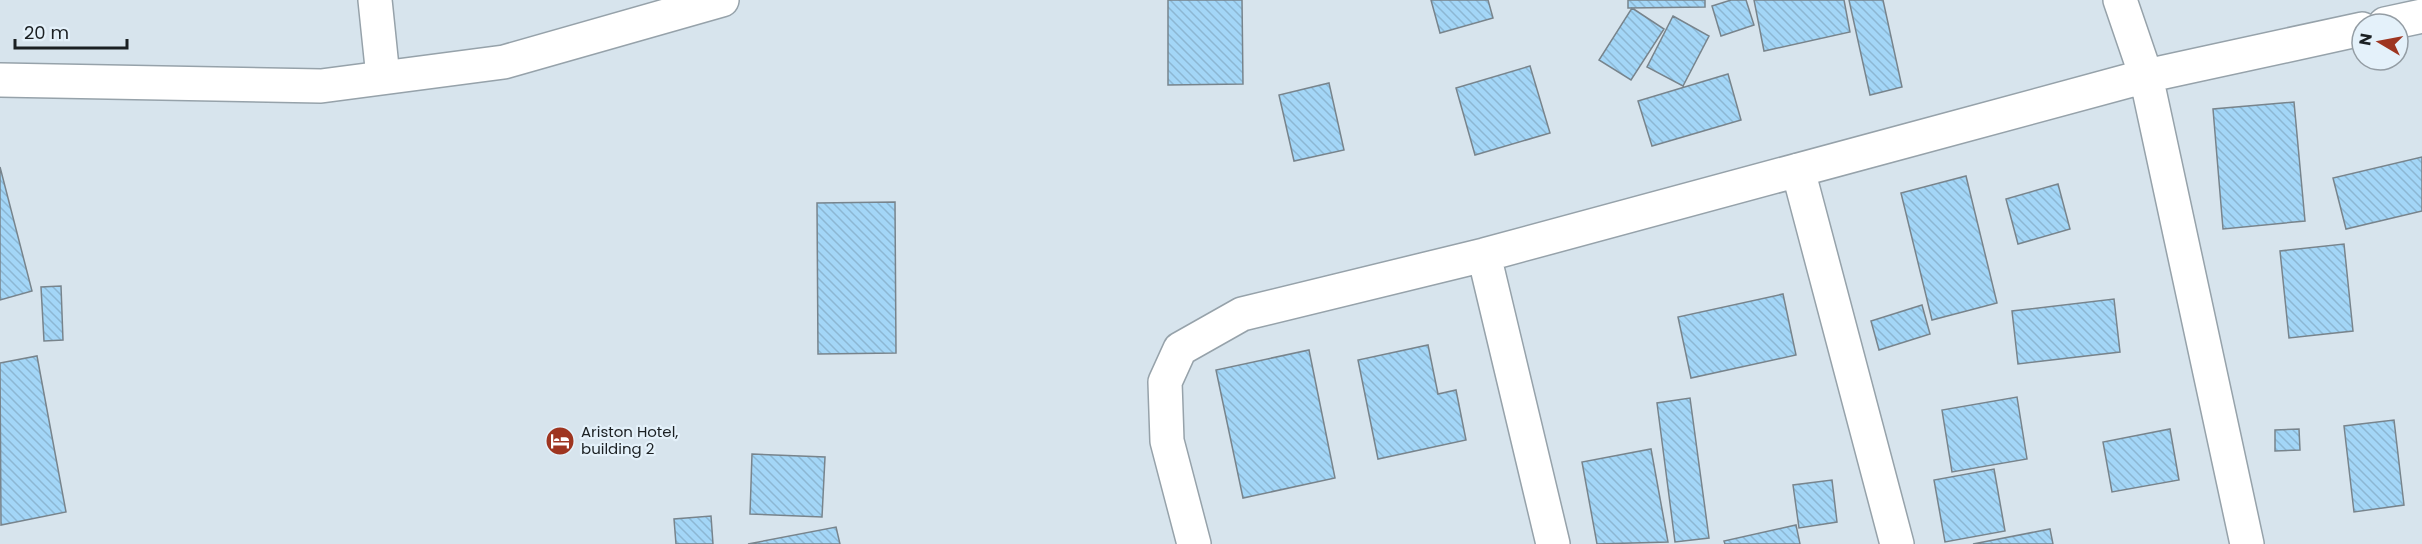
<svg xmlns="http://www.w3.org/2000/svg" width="2422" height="544" viewBox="0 0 2422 544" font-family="Poppins,sans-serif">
<defs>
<pattern id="building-back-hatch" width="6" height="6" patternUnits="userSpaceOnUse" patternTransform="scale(1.5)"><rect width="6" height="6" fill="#a3d6f7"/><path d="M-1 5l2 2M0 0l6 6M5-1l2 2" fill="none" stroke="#8cb7d3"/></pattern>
</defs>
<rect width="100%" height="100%" fill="#d7e4ed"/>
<!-- building -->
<path fill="url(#building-back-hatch)" stroke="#78848c" stroke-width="1.5" d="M1168,0H1242L1243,84L1168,85Z
M1431,0H1488L1493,18L1440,33Z
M1628,0H1705V7L1628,8Z
M1731,0H1746L1754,25L1721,36L1712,6Z
M1754,0H1844L1850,32L1764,51Z
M1849,0H1883L1902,87L1870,95Z
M1632,8L1664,29L1631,80L1599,60Z
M1673,16L1709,36L1683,86L1647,67Z
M1530,66L1550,133L1475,155L1456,88Z
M1728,74L1741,120L1652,146L1638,101Z
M1329,83L1344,150L1294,161L1279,95Z
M2294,102L2305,221L2223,229L2213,109Z
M2422,157V211L2346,229L2333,178Z
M0,167L32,291L0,300Z
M1966,176L1997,303L1932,320L1901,193Z
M2058,184L2070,229L2018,244L2006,199Z
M895,202L896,353L818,354L817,203Z
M2344,244L2353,331L2289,338L2280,251Z
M61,286L63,340L44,341L41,287Z
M1783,294L1796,355L1691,378L1678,317Z
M2114,299L2120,352L2018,364L2012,311Z
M1922,305L1930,334L1879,350L1871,321Z
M1428,345L1438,394L1456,390L1466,440L1378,459L1358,360Z
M1309,350L1335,478L1243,498L1216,370Z
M37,356L66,512L1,525L0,363Z
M2017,397L2027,459L1952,472L1942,410Z
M1690,398L1709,538L1675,542L1657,403Z
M2394,420L2404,505L2354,512L2344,426Z
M2170,429L2179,480L2112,492L2103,442Z
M2299,429L2300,450L2275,451V430Z
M1651,449L1668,542L1597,544L1582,462Z
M752,454L825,457L822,517L750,514Z
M1994,469L2005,531L1945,542L1934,480Z
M1832,480L1837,522L1799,528L1793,485Z
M711,516L713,544H676L674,519Z
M1796,525L1800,544H1725L1724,541Z
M836,527L840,544H748Z
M2050,529L2053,544H1973Z"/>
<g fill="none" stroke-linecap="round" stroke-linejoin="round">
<!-- minor casing -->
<g stroke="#96a2aa" stroke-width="36">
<path id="minor" d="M375,0L383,77
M2120,0L2146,76L2247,544
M2385,24L2422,16
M1798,170L1897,544
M1484,255L1553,544
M1194,544L1167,441L1165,382L1180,349L1242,314L1484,255L2146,76L2362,29"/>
</g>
<!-- tertiary casing -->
<g stroke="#96a2aa" stroke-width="36">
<path id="tertiary" d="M0,80L321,86L504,62L722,0"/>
</g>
<!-- minor -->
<use href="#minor" stroke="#fff" stroke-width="33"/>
<!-- tertiary -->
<use href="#tertiary" stroke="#fff" stroke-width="33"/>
</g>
<!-- icons -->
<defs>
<g id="hotel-disc" transform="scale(1.5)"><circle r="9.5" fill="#9e3520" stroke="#e4f1fa"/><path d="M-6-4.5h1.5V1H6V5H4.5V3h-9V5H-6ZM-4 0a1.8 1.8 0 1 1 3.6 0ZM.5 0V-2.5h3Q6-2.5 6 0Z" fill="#fff"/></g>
</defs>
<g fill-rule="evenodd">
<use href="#hotel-disc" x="560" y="441"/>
</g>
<g text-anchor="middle" stroke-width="4.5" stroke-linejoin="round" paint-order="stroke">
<!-- poi labels -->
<g font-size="15" fill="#1b2023" stroke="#e4f1fa" text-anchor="start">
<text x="581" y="437">Ariston Hotel,<tspan x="581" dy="17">building 2</tspan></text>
</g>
</g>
<!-- north arrow -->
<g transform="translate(2380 42) rotate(280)"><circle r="28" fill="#e4f1fa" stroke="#949da4" stroke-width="1.5"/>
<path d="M0-4.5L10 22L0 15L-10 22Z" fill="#9e3520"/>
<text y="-9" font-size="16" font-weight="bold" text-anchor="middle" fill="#1b2023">N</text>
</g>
<!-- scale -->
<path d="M15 39v9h112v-9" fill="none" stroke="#1b2023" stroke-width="3"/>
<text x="24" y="39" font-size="18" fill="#1b2023" stroke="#e4f1fa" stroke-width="4.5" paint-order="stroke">20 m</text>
</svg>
